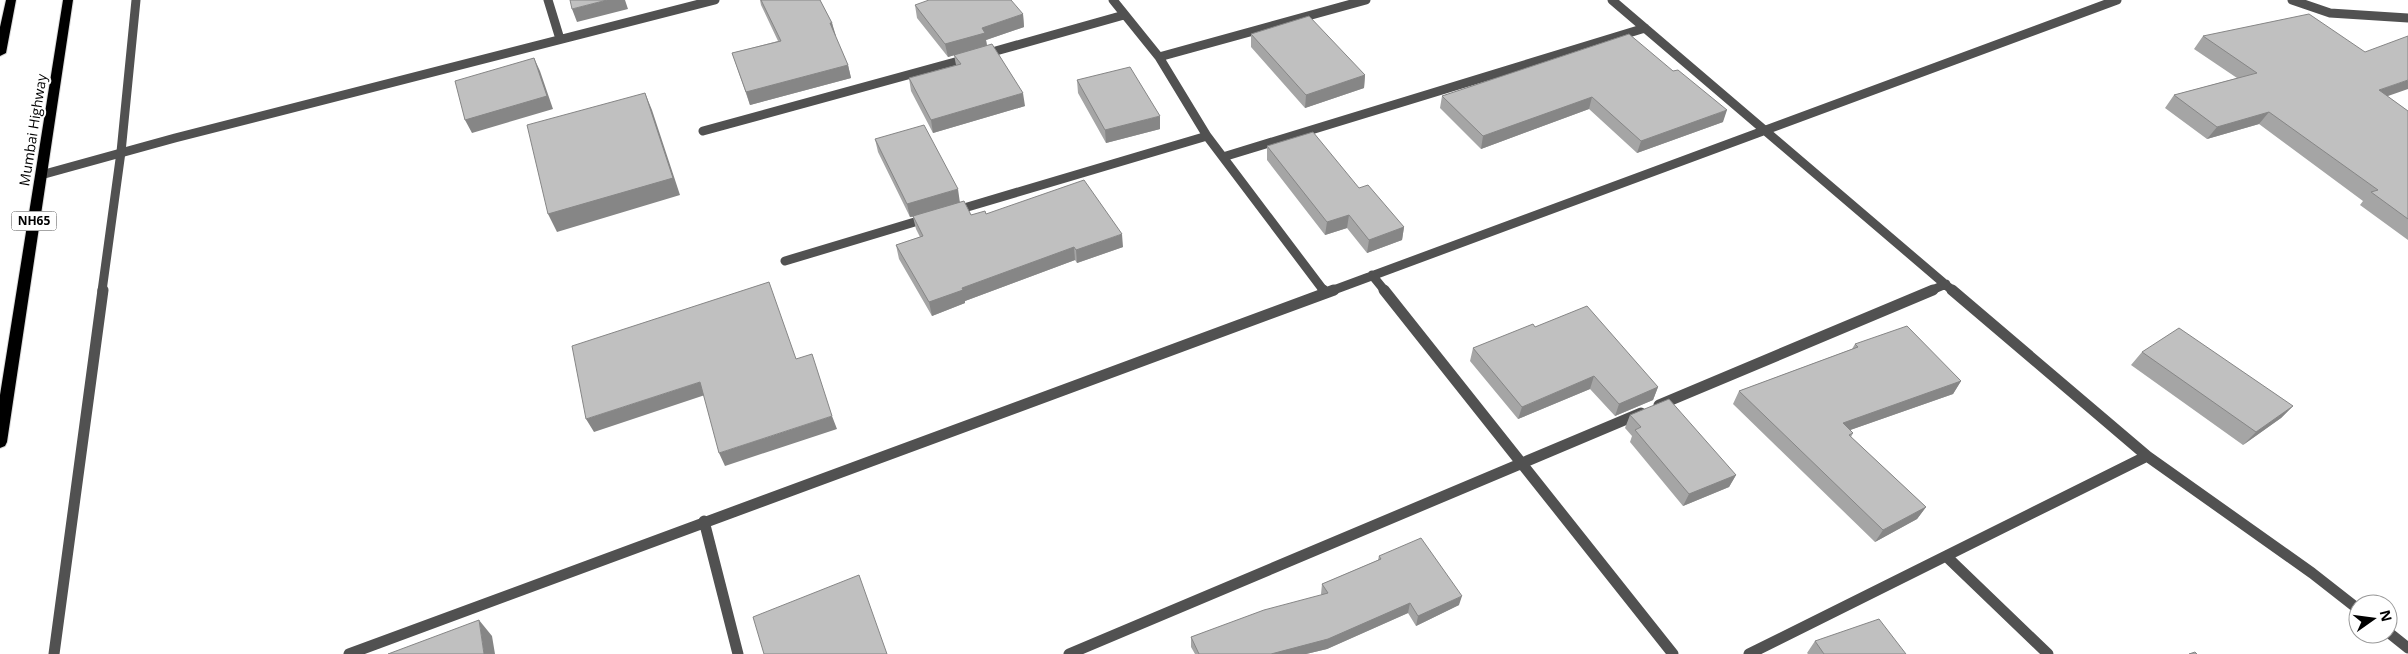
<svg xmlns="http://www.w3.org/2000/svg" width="2408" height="654" viewBox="0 0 2408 654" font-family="'Open Sans',sans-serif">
<rect width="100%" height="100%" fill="#fff"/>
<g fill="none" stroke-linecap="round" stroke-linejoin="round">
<!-- trunk casing -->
<g stroke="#dbdbdb" stroke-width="2">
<path id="trunk" d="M6,0H16L6,53L0,56V27Z
M63,0H73L7,442L5,446L0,448V395Z"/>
</g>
<!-- minor-far1 -->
<path stroke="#515151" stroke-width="9" d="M548,0L560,39
M1113,0L1159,57L1207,136L1324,291
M1612,0L1953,291
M2292,0L2330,13L2408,18
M985,54L1124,15
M1159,57L1366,0
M703,131L966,59
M1223,157L1645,28
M41,175L175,138L715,0
M954,211L1207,136
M785,261L928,218
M1372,275L1385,291
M1331,291L2117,0
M1930,291L1946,284"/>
<!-- minor -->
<path stroke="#515151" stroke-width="11" d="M1323,290L1325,292
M1384,290L1673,654
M1952,290L2147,456L2312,573L2358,609
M1659,405L1933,290
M704,521L738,654
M1946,556L2048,654
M2388,632L2408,648
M349,654L1334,290
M1069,654L1641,413
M1749,654L2147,456"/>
<!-- tertiary-far1 -->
<path stroke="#515151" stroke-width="9" d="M102,291L121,152L136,0"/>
<!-- tertiary -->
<path stroke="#515151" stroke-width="11" d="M54,654L103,290"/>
<!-- trunk -->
<use href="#trunk" fill="#000" fill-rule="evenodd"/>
</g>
<!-- wall -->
<path fill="#a5a5a5" d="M760,0H820L832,23L835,36L848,65L851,78L750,105L732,53L778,41L761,5Z
M915,5L1023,14L1024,27L986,40L987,46L1025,106L933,133L911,91L909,78L956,65L954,55L948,57L917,18Z
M1251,34L1365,75L1364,88L1305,108L1251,47Z
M1629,34L1723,122L1637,153L1589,109L1481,149L1440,108L1442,96Z
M2203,36L2387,96L2408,111V240L2360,205L2363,201L2259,124L2207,139L2165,108L2174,95L2237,78L2194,49Z
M1077,80L1160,129L1106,143L1078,93Z
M875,139L960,202L971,215L986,214L1123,247L1077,263L1075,260L965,301V303L932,316L899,259L896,245L920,237L916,229L913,217H910L878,152Z
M1267,146L1359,188L1404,227L1402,240L1367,253L1347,228L1325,235L1267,160Z
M1535,327L1658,387L1653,400L1615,416L1590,389L1518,419L1470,361L1473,348Z
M1855,344L1961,381L1953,394L1850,430L1853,433L1851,437L1926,507L1917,519L1875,542L1733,404L1739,391L1852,349Z
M2142,352L2293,406L2281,418L2243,445L2131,365Z
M1630,415L1736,475L1729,487L1683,506L1630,442L1632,436L1625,428Z
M1379,556L1459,605L1416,626L1408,613L1327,649L1306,654H1195L1191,647V637L1322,595L1321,594L1322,584L1378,560Z
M1815,641L1906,654H1808L1807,653Z"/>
<!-- shaded-wall -->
<path fill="#868686" d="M607,0H625L628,9L577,22L572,9Z
M1023,14L1024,27L986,40L987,46L948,57L945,44L982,28Z
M830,23H832L836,36H833Z
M534,58L540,71L553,109L472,133L465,120Z
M848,65L851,78L750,105L746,92Z
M1365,75L1364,88L1305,108L1306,95Z
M2408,80V89L2368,103L2379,90Z
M645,93L652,110L680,195L557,232L548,214Z
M1023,93L1025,106L933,133L931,120Z
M1592,97L1589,109L1481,149L1483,136Z
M1727,110L1723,122L1637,153L1641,141Z
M2269,112L2259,124L2207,139L2217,127Z
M1160,116V129L1106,143L1105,130Z
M958,189L960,203L910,217L907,204Z
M1349,215L1347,228L1325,235L1327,222Z
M1404,227L1402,240L1367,253L1369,240Z
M1122,234L1123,247L1077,263L1076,250Z
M1074,247L1075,260L965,301V303L932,316L929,302L962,288Z
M1594,376L1590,389L1518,419L1522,407Z
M1961,381L1953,394L1836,435L1843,423Z
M700,382L705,395L594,432L586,419Z
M1658,387L1653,400L1615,416L1619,404Z
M2293,406L2281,418L2243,445L2256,432Z
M832,416L837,429L725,466L719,453Z
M1736,475L1729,487L1683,506L1689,494Z
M1926,507L1917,519L1875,542L1883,530Z
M1462,596L1459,605L1416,626L1418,616Z
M1410,603L1408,613L1327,649L1306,654H1271Z
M479,620L492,636L495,654H484Z"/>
<!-- building -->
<path fill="#c0c0c0" stroke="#868686" d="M570,0H607L572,9Z
M761,0H820L832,23H830L848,65L746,92L732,53L781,41Z
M929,0H1011L1023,14L982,28L985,33L945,44L915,5Z
M2309,14L2365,52L2408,36V80L2379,90L2408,111V219L2371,192L2378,190L2269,112L2217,127L2174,95L2257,73L2203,36Z
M1309,16L1365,75L1306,95L1251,34Z
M1629,34L1673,71L1678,70L1727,110L1641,141L1592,97L1483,136L1442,96Z
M992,44L1023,93L931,120L909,78L961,64L954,55Z
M534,58L547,96L465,120L455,81Z
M1130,67L1160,116L1105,130L1077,80Z
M645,93L673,178L548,214L527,125Z
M924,125L958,189L907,204L875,139Z
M1313,132L1359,188L1368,185L1404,227L1369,240L1349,215L1327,222L1267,146Z
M1084,180L1122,234L1076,250L1074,247L962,288L963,290L929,302L896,245L923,236L913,216L964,201L971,215L985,211L986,214Z
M769,282L796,359L812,354L832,416L719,453L700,382L586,419L572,346Z
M1587,306L1658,387L1619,404L1594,376L1522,407L1473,348L1533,324L1535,327Z
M1907,326L1961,381L1843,423L1853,433L1849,435L1926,507L1883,530L1739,391L1858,347L1855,344Z
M2179,328L2293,406L2256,432L2142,352Z
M1669,399L1736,475L1689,494L1635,430L1641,427L1630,415Z
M1421,538L1462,596L1418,616L1410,603L1328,639L1271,654H1199L1191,637L1264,610L1328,593L1322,584L1381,559L1379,556Z
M859,575L887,654H764L753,617Z
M1879,619L1906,654H1824L1815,641Z
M479,620L484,654H388Z
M2195,652L2197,654H2189Z"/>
<g text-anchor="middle" stroke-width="4" stroke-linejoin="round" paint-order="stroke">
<!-- shield labels -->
<rect fill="#fff" stroke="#4c4c4c" stroke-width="1" x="11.5" y="211.5" width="45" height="19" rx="4"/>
<g font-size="12" font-weight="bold" fill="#000">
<text x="34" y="225">NH65</text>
</g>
<!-- street labels -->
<g font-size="14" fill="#000" stroke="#fff">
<text transform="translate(33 130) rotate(-81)" y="5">Mumbai Highway</text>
</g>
</g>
<!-- north arrow -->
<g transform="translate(2373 619) rotate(76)"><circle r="24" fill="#ffffff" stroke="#999999"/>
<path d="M0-4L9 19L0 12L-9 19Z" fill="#000000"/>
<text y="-8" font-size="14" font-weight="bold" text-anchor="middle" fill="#000000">N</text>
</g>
</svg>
